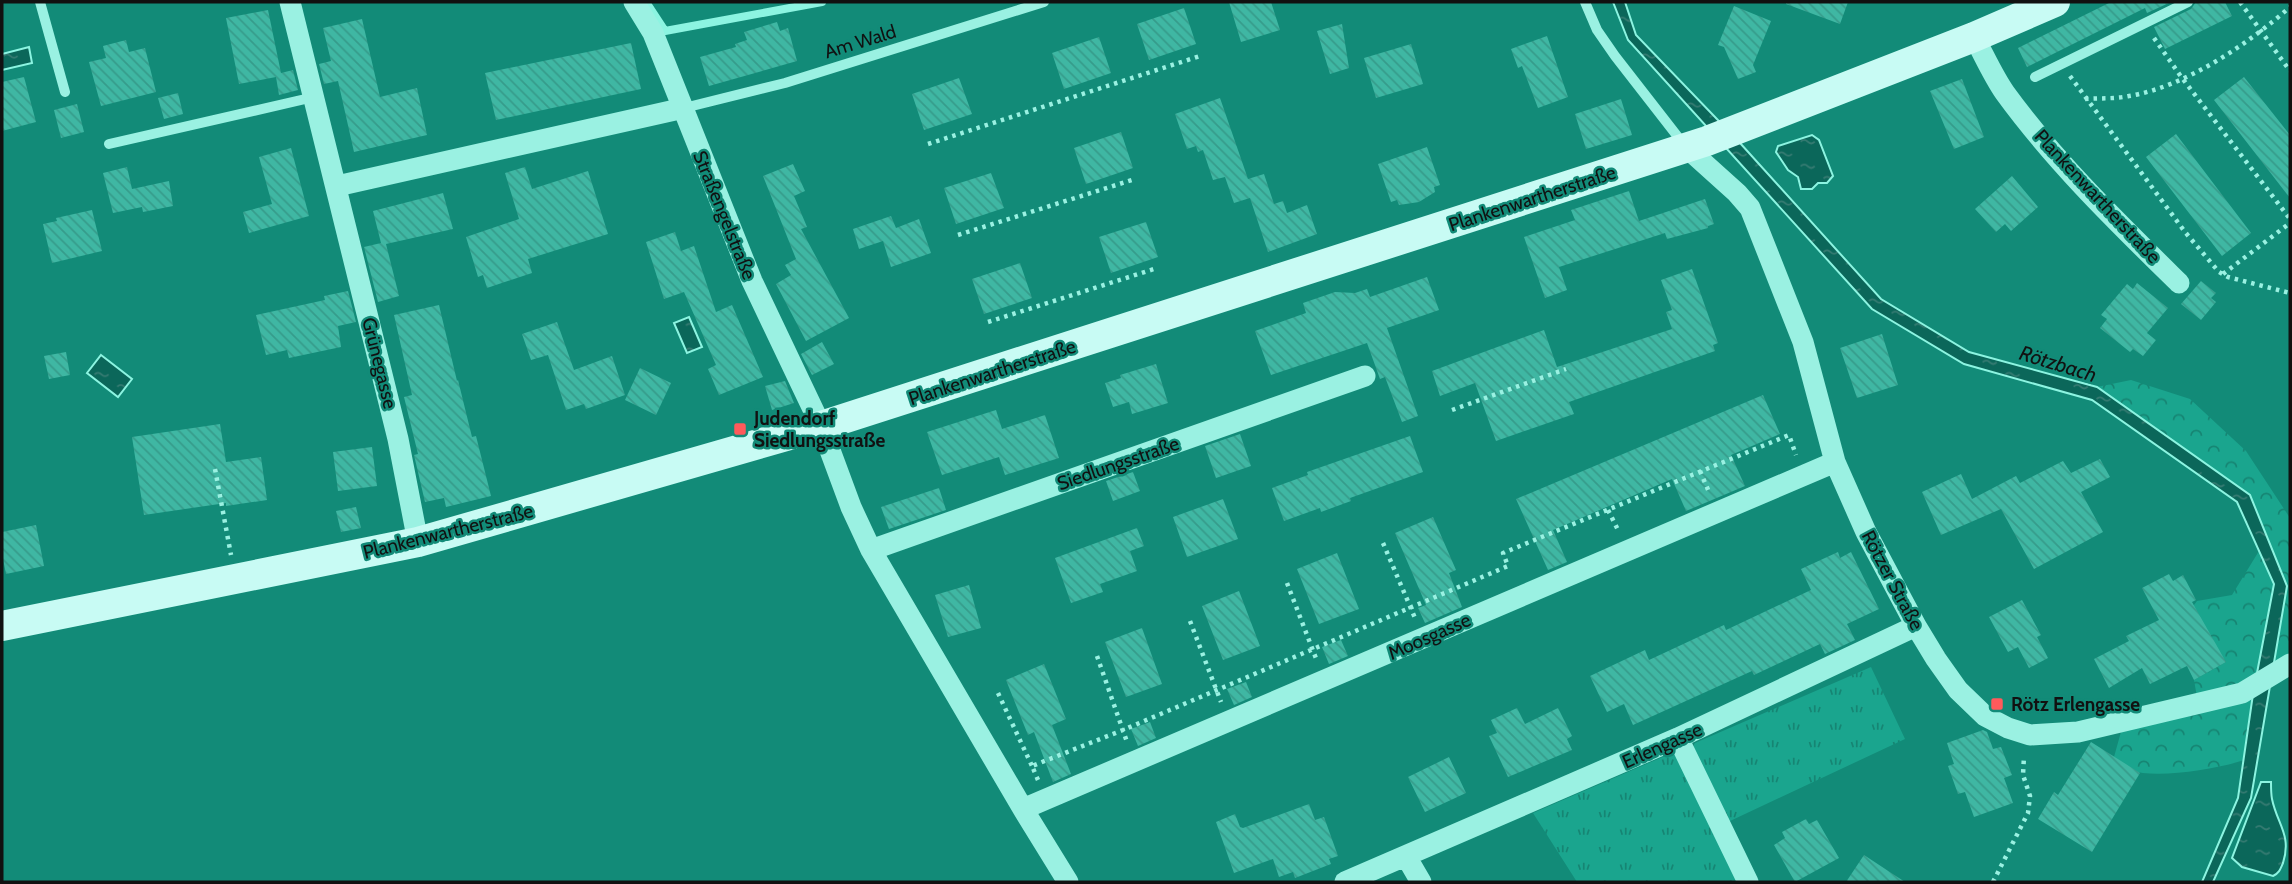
<svg xmlns="http://www.w3.org/2000/svg" width="2292" height="884" viewBox="0 0 2292 884" font-family="Cabin,sans-serif">
<defs>
<pattern id="grass-tufts" width="24" height="20" patternUnits="userSpaceOnUse" patternTransform="scale(1.75)"><rect width="24" height="20" fill="#1aa58e"/><path d="M3 7l-1-3M5 7V3M7 7l1-3M15 17l-1-3M17 17v-4M19 17l1-3" fill="none" stroke="#168573"/></pattern>
<pattern id="forest-crowns" width="20" height="18" patternUnits="userSpaceOnUse" patternTransform="scale(1.75)"><rect width="20" height="18" fill="#1aa58e"/><path d="M2 6a3 3 0 1 1 6 0M12 15a3 3 0 1 1 6 0" fill="none" stroke="#168573"/></pattern>
<pattern id="water-ripples" width="26" height="14" patternUnits="userSpaceOnUse" patternTransform="scale(1.75)"><rect width="26" height="14" fill="#0b675a"/><path d="M2 4q2-2 4 0t4 0M15 11q2-2 4 0t4 0" fill="none" stroke="#367b72"/></pattern>
<pattern id="building-back-hatch" width="6" height="6" patternUnits="userSpaceOnUse" patternTransform="scale(1.75)"><rect width="6" height="6" fill="#3fb7a3"/><path d="M-1 5l2 2M0 0l6 6M5-1l2 2" fill="none" stroke="#369c8b"/></pattern>
</defs>
<rect width="100%" height="100%" fill="#128b78"/>
<!-- grass -->
<path fill="url(#grass-tufts)" d="M1871,667L1905,739L1713,829L1740,882H1577L1533,813Z"/>
<!-- forest -->
<path fill="url(#forest-crowns)" d="M2131,380L2190,399L2246,451L2290,518V664L2273,672L2287,586L2250,495L2097,387Z
M2259,551L2274,584L2253,694L2244,760C2217,769 2172,776 2143,773C2133,772 2122,762 2114,757L2124,721L2198,703L2194,680L2226,662L2191,609L2197,601L2232,595Z"/>
<!-- water -->
<path fill="url(#water-ripples)" stroke="#8cf4e1" stroke-width="2" d="M1613,2H1625L1636,35L1740,143L1881,299L1969,352L2097,387L2250,495L2287,586L2251,798L2213,882H2202L2238,798L2253,694L2274,584L2237,502L2092,400L1964,364L1872,309L1628,40Z
M29,47L32,63L2,70V54Z
M1812,135L1819,140L1833,176L1827,183H1818L1812,189H1801L1798,177L1788,170L1776,152L1778,146Z
M689,317L702,347L687,353L674,323Z
M101,355L132,379L118,397L87,373Z
M2261,782H2271C2271,788 2271,794 2272,799C2277,824 2292,835 2283,863C2280,870 2279,873 2273,876L2242,867L2232,858Z"/>
<g fill="none" stroke-linecap="round" stroke-linejoin="round">
<!-- stream -->
<path stroke="#8cf4e1" stroke-width="8" d="M646,2L665,31L822,2"/>
</g>
<!-- building -->
<path fill="url(#building-back-hatch)" d="M1229,2H1271L1280,30L1241,42Z
M1786,2H1848L1840,24L1786,4Z
M2111,2H2171L2147,13L2145,8L2027,67L2018,48Z
M2196,2H2225L2232,16L2165,49L2154,27L2191,9Z
M1734,6L1771,21L1753,65L1756,72L1738,79L1724,47L1718,45Z
M1184,8L1196,44L1149,60L1137,24Z
M268,10L281,73L293,70L298,90L279,95L276,77L239,84L226,18Z
M362,19L380,97L417,88L427,135L354,152L338,81L324,84L319,64L331,61L323,28Z
M777,22L780,31L788,28L797,61L709,86L700,57L736,47L735,44L747,40L744,32Z
M1342,24L1349,68L1330,74L1317,31Z
M1547,36L1568,97L1538,108L1522,66L1518,68L1511,49Z
M1099,37L1111,73L1064,89L1052,53Z
M126,40L129,52L145,48L156,92L101,106L89,62L106,58L103,46Z
M631,43L641,89L496,120L485,73Z
M1411,44L1423,84L1376,98L1364,58Z
M24,77L36,122L2,131V82Z
M2244,77L2290,135V198L2214,100Z
M959,78L972,114L924,130L912,94Z
M1962,79L1984,137L1954,149L1930,91Z
M178,93L183,114L164,119L158,98Z
M1220,98L1248,179L1264,174L1274,204L1283,201L1287,213L1307,205L1317,234L1268,252L1250,198L1234,203L1225,177L1213,180L1203,150L1198,152L1196,146L1187,149L1175,114Z
M1621,99L1632,135L1586,149L1575,114Z
M77,104L84,132L61,138L54,110Z
M1121,132L1133,168L1086,184L1074,148Z
M2176,134L2251,233L2222,256L2146,157Z
M1427,147L1440,185L1434,187L1435,192L1419,202L1399,205L1397,200L1391,202L1378,164Z
M291,148L309,216L249,233L243,212L272,204L259,157Z
M793,164L805,191L794,196L807,227L801,229L849,318L806,341L776,284L791,275L785,265L796,259L763,176Z
M127,167L132,189L169,181L173,206L143,212L142,207L113,213L103,173Z
M525,167L532,189L588,171L608,234L528,259L532,273L487,288L483,275L478,277L466,237L519,219L505,173Z
M991,173L1004,208L956,224L944,188Z
M2012,176L2038,207L2011,231L2005,224L1996,232L1975,209Z
M1629,191L1639,221L1705,199L1714,224L1708,226V228L1667,239L1665,233L1559,267L1567,290L1545,298L1524,237L1575,220L1571,210Z
M443,193L453,229L386,244L399,296L378,302L364,247L381,243L373,211Z
M92,210L102,251L52,263L43,224L57,221L56,218Z
M891,216L896,228L919,219L931,253L891,267L883,241L859,249L853,229Z
M1146,222L1158,257L1111,273L1099,237Z
M675,232L681,251L694,246L716,312L732,305L763,377L719,395L708,369L716,365L684,292L664,299L646,242Z
M1020,263L1032,298L984,314L972,279Z
M1692,269L1718,343L1713,345L1715,351L1569,402L1574,414L1496,441L1475,383L1440,396L1432,371L1544,330L1557,367L1672,329L1666,312L1672,310L1661,280Z
M1427,277L1439,310L1387,328L1418,416L1402,422L1385,377L1380,379L1367,343L1271,375L1255,331L1306,313L1303,303L1335,292L1355,293L1367,289L1370,297Z
M2201,281L2216,293L2211,298L2216,302L2201,320L2181,304Z
M2137,283L2168,308L2147,333L2156,340L2143,356L2133,349L2130,352L2100,328L2107,319L2101,315L2127,284L2133,289Z
M348,291L356,322L338,326L341,347L289,358L287,350L266,355L256,315L325,300L324,296Z
M439,305L457,381L458,380L472,437L476,436L491,496L446,507L444,498L425,502L414,455L418,454L404,397L412,395L394,315Z
M557,322L574,370L612,356L625,395L586,409L584,404L566,410L548,355L531,360L522,334Z
M1882,334L1898,385L1857,398L1840,348Z
M822,342L834,364L812,375L801,354Z
M66,352L70,375L49,379L44,356Z
M1156,364L1168,403L1132,414L1129,402L1113,407L1105,383L1121,378L1120,375Z
M640,368L671,383L656,415L625,400Z
M785,381L794,403L772,410L765,386Z
M1763,395L1780,434L1731,455L1745,486L1686,511L1672,479L1553,530L1567,562L1548,570L1516,499Z
M996,410L1002,429L1045,415L1059,458L1005,475L999,457L942,475L927,432Z
M220,424L226,462L261,457L267,500L226,506V503L144,515L132,437Z
M1240,434L1251,466L1216,478L1205,446Z
M1410,436L1423,472L1350,498L1351,501L1321,512L1320,508L1284,521L1272,488L1308,475L1307,472Z
M372,447L377,486L338,491L333,452Z
M2100,459L2110,477L2081,492L2103,532L2034,569L2001,509L1941,535L1922,492L1961,474L1972,499L2016,476L2020,483L2063,461L2071,473Z
M1133,472L1140,491L1113,501L1106,481Z
M939,488L946,510L889,529L881,507Z
M1223,499L1238,539L1187,557L1173,517Z
M356,507L361,528L341,532L336,511Z
M1433,517L1456,570L1449,573L1462,607L1425,623L1418,608L1426,605L1395,533Z
M36,525L44,566L6,574L2,554V532Z
M1137,528L1144,546L1130,551L1137,571L1100,584L1103,592L1071,603L1055,558Z
M1838,552L1840,558L1851,552L1879,609L1847,624L1855,640L1825,654L1820,644L1754,675L1752,671L1633,725L1624,704L1607,712L1590,676L1645,650L1649,660L1724,625L1726,630L1811,590L1801,569Z
M1337,553L1359,609L1319,624L1297,569Z
M2169,574L2173,581L2183,575L2196,600L2192,602L2226,662L2194,680L2187,666L2150,684L2142,668L2109,688L2094,659L2129,641L2126,636L2159,620L2142,588Z
M969,585L981,628L948,637L935,595Z
M1239,591L1260,646L1223,660L1202,606Z
M2022,600L2041,635L2037,637L2048,658L2029,668L2018,647L2008,652L1989,617Z
M1142,628L1162,684L1126,697L1105,642Z
M1341,640L1348,656L1329,664L1322,647Z
M1044,664L1066,719L1052,725L1071,774L1053,782L1034,732L1028,735L1006,680Z
M1246,682L1252,697L1234,705L1227,689Z
M1517,708L1525,724L1558,708L1572,736L1567,739L1572,750L1508,777L1489,736L1497,733L1491,720Z
M1150,722L1156,738L1138,746L1131,729Z
M1983,730L1987,732L1993,749L2001,747L2012,775L2004,778L2013,803L1974,817L1965,792L1958,794L1948,766L1954,764L1947,743Z
M2091,742L2140,773L2092,852L2038,819L2054,792L2058,795Z
M1449,757L1466,793L1425,812L1408,777Z
M1309,804L1315,820L1324,817L1338,856L1329,859L1331,864L1295,878L1293,872L1279,877L1273,859L1234,873L1216,822L1235,814L1240,827L1243,828Z
M1806,819L1809,824L1817,820L1839,858L1795,882L1774,845L1785,838L1782,832Z
M1864,855L1905,882H1846Z"/>
<g fill="none" stroke-linecap="round" stroke-linejoin="round">
<!-- path -->
<path stroke="#9af1e2" stroke-width="4.5" stroke-dasharray="3.5 5" stroke-linecap="butt" d="M2240,2L2290,71
M2154,38L2182,78L2290,219
M2070,76L2185,232L2219,272L2228,277L2290,293
M2085,99C2100,98 2115,99 2129,96C2185,87 2248,44 2290,7
M928,144L1200,56
M958,235L1132,180
M2223,274L2290,223
M988,322L1154,269
M1452,410L1566,369
M215,469L231,555
M1700,471L1709,492
M1608,510L1618,530
M1383,543L1415,618
M1287,583L1317,661
M1190,621L1221,702
M1097,656L1127,742
M998,693L1032,766
M1038,780L1032,766L1123,730L1508,566L1503,553L1789,435L1796,455
M1993,882L2028,813L2030,796L2023,775L2024,756"/>
<!-- lane -->
<path stroke="#9af1e2" stroke-width="10" d="M40,2L65,92
M1585,2L1597,30L1615,56L1685,146
M2035,77L2188,2
M684,108L785,83L1044,2
M109,144L314,97"/>
<!-- street -->
<path stroke="#9af1e2" stroke-width="21" d="M290,2L398,439L418,542
M634,2L653,33L752,281L821,426L851,507L871,550L1023,809L1068,882
M1974,37C1984,55 1993,76 2005,93C2056,163 2118,223 2179,283
M1687,148L1737,193L1750,208L1803,342L1835,462L1866,532L1916,626L1936,659L1958,690L1985,716L2008,728L2030,735L2078,732L2242,693L2290,664
M337,186L684,108
M871,550L1365,376
M1678,738L1748,882
M1023,809L1835,462
M1407,858L1421,882
M1345,882L1678,738L1916,626"/>
<!-- secondary -->
<path stroke="#c8fbf4" stroke-width="30" d="M2,626L418,542L821,426L1707,141L1974,37L2055,2"/>
</g>
<!-- markers -->
<g fill="#ff5a5b" stroke="#128b78" stroke-width="2.5">
<rect x="733" y="422" width="14" height="14" rx="3.5"/>
<rect x="1990" y="697" width="14" height="14" rx="3.5"/>
</g>
<g text-anchor="middle" stroke-width="5" stroke-linejoin="round" paint-order="stroke">
<!-- street labels -->
<g font-size="19" fill="#111" stroke="#128b78">
<text transform="translate(860 41) rotate(-17)" y="7">Am Wald</text>
<text transform="translate(2098 196) rotate(47)" y="7">Plankenwartherstraße</text>
<text transform="translate(1532 198) rotate(-18)" y="7">Plankenwartherstraße</text>
<text transform="translate(725 215) rotate(68)" y="7">Straßengelstraße</text>
<text transform="translate(380 363) rotate(76)" y="7">Grünegasse</text>
<text transform="translate(992 372) rotate(-18)" y="7">Plankenwartherstraße</text>
<text transform="translate(1118 463) rotate(-19)" y="7">Siedlungsstraße</text>
<text transform="translate(448 531) rotate(-14)" y="7">Plankenwartherstraße</text>
<text transform="translate(1893 580) rotate(62)" y="7">Rötzer Straße</text>
<text transform="translate(1429 636) rotate(-24)" y="7">Moosgasse</text>
<text transform="translate(1662 745) rotate(-24)" y="7">Erlengasse</text>
</g>
<!-- poi labels -->
<g font-size="19" font-weight="bold" fill="#111" stroke="#128b78" text-anchor="start">
<text x="754" y="425">Judendorf<tspan x="754" dy="22">Siedlungsstraße</tspan></text>
<text x="2011" y="711">Rötz Erlengasse</text>
</g>
<!-- water labels -->
<g font-size="21" font-style="italic" fill="#111" stroke="#128b78">
<text transform="translate(2058 364) rotate(17)" y="7">Rötzbach</text>
</g>
</g>
<!-- border -->
<rect width="2292" height="884" fill="none" stroke="#111111" stroke-width="7"/>
</svg>
